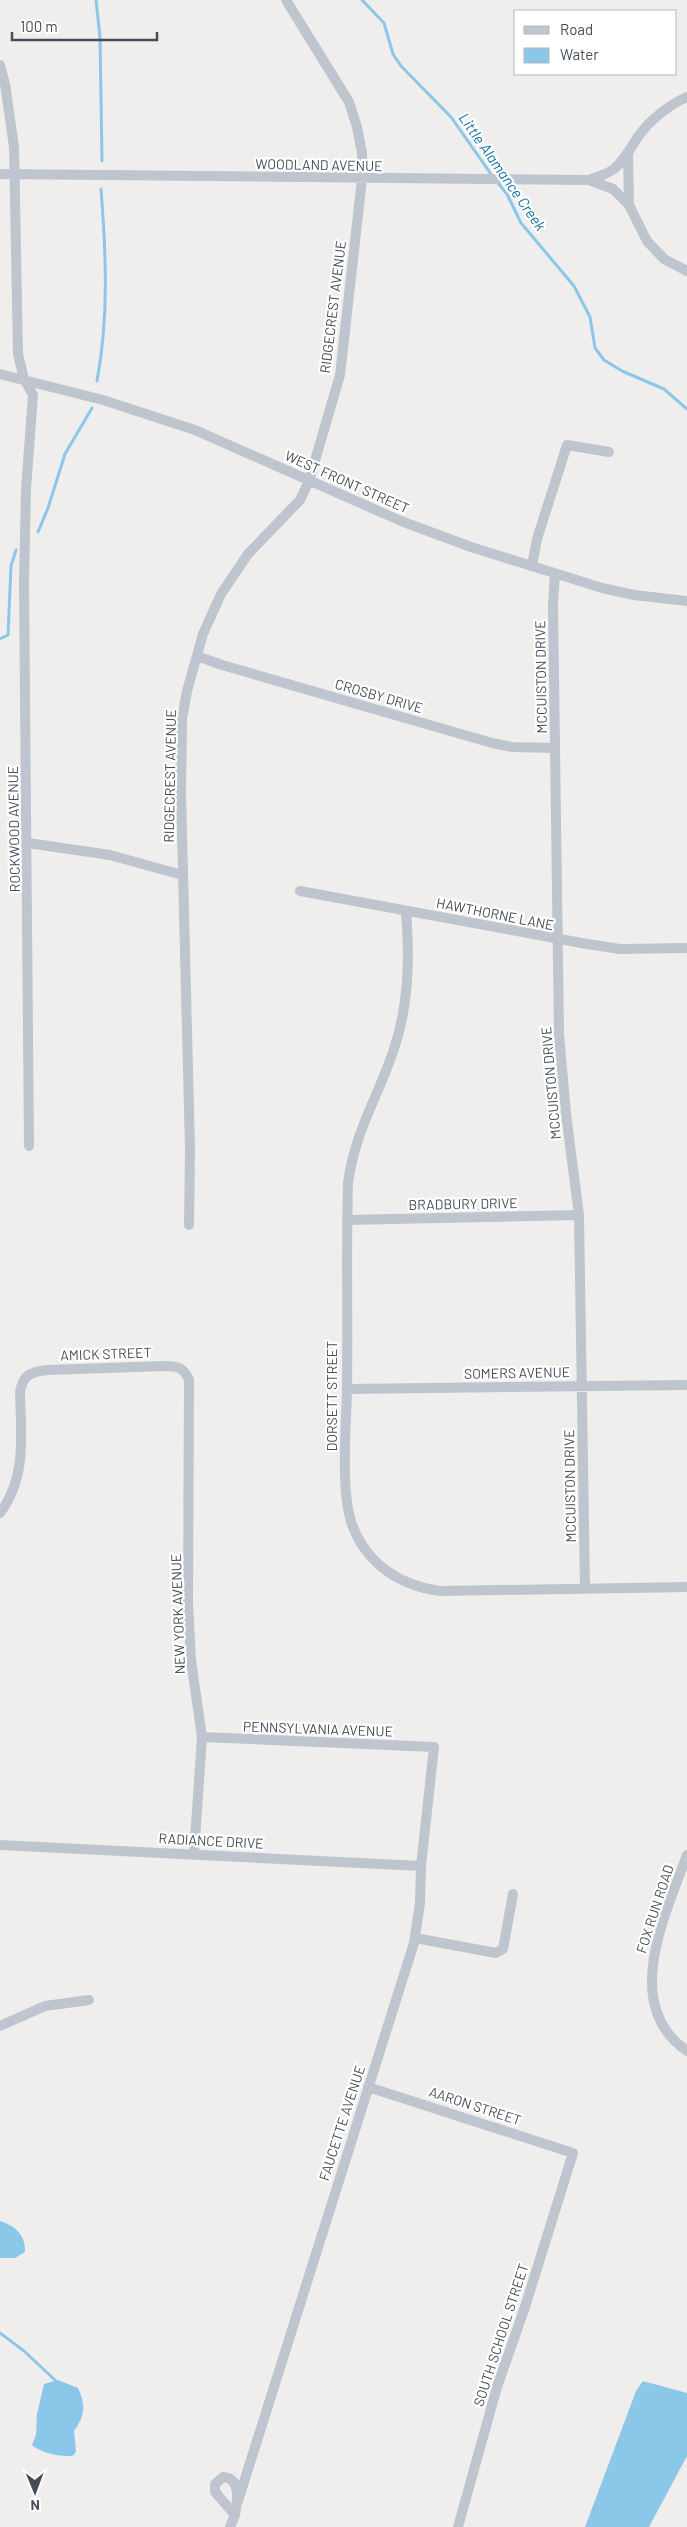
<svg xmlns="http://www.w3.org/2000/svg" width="687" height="2527" viewBox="0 0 687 2527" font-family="Barlow,sans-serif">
<rect width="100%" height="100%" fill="#f0eded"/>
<!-- water -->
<path fill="#8bc7e8" d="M0,2221C16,2226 26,2236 25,2252L15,2258H0Z
M58,2380L78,2388C86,2405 85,2416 74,2431L76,2451L74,2455C66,2459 38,2452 32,2445L36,2435L37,2414L44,2384Z
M643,2381L687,2393V2456L649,2527H585L636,2391Z"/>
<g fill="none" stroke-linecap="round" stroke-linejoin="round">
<!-- stream -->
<path stroke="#8bc7e8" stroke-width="3" d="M96,0L100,37L102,161
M362,0L384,23L393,54L401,66L451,117L493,177
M497,182L507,194L521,223L574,286L590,317L595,348L604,360L622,371L664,389L687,409
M97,381C109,317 106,253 101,189
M38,532L48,508L65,454L92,408
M0,639L8,635L11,566L16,550
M0,2333L24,2351L56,2381V2384"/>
<!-- minor -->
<path stroke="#bec5cf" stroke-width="10" d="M0,65L5,84L14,147L18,354L24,379L33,395L26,489L24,583L29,1146
M628,154L629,205
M0,174L589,180C597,177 607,174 614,169C624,160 630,150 637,138C649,121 668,105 687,97
M589,180L613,189L629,205L647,241L664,259L687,271
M0,374L103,400L195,430L401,521L471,547L602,588L634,595L687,601
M532,566L537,539L567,445L609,452
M555,574L553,604L559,1034L566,1114L579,1215L585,1588
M197,656L222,665L492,743L512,747L555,748
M28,843L110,855L182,875
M300,891L587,944L620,949L687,948
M406,912C410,958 409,1005 394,1049C378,1097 355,1131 348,1183C346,1253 348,1322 347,1392C346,1427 340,1496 353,1527C368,1565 401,1586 440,1591L687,1587
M347,1220L579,1215
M189,1225L190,1150L181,793L182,719L187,691L203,634L221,594L248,554L300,500L309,481L340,375L362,179V153L357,127L349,102L286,0
M347,1389L687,1385
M0,1513C27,1477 21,1435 20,1392C23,1374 31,1372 48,1370L165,1366C178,1366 184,1368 189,1380L188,1603L191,1660L202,1737L194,1854
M202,1737L434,1747L421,1866L420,1903L414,1943L238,2501
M0,1845L421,1866
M687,1855C666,1914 620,2005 687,2051
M415,1938L496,1953L503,1949L513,1894
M0,2026L45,2006L89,2000
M368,2087L573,2153L525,2307L497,2387L458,2527
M223,2477C242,2478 237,2503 235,2515L215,2492V2484Z
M230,2527L235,2515"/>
</g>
<g text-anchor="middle" stroke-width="4.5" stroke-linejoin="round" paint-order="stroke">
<!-- street labels -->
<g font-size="14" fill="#464d59" stroke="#fff">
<text transform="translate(319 165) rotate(1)" y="5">WOODLAND AVENUE</text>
<text transform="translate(333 307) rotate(-83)" y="5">RIDGECREST AVENUE</text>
<text transform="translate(347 482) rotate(24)" y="5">WEST FRONT STREET</text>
<text transform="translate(541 677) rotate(-91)" y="5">MCCUISTON DRIVE</text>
<text transform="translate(379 696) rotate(16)" y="5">CROSBY DRIVE</text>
<text transform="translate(170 776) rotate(-89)" y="5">RIDGECREST AVENUE</text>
<text transform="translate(14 829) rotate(-91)" y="5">ROCKWOOD AVENUE</text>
<text transform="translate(495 914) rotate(11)" y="5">HAWTHORNE LANE</text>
<text transform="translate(551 1083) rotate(-95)" y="5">MCCUISTON DRIVE</text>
<text transform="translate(463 1204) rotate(-1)" y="5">BRADBURY DRIVE</text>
<text transform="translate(106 1354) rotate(-2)" y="5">AMICK STREET</text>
<text transform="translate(517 1373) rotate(-1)" y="5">SOMERS AVENUE</text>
<text transform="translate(332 1396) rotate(-90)" y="5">DORSETT STREET</text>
<text transform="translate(570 1486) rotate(-91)" y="5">MCCUISTON DRIVE</text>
<text transform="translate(178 1614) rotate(-92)" y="5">NEW YORK AVENUE</text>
<text transform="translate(318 1729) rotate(2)" y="5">PENNSYLVANIA AVENUE</text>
<text transform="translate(211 1841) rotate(3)" y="5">RADIANCE DRIVE</text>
<text transform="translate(655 1909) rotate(-72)" y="5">FOX RUN ROAD</text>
<text transform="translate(475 2106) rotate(18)" y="5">AARON STREET</text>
<text transform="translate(342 2123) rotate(-72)" y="5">FAUCETTE AVENUE</text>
<text transform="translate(501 2335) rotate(-72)" y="5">SOUTH SCHOOL STREET</text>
</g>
<!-- water labels -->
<g font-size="15" font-style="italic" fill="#126ea1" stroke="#fff">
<text transform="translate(502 172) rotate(55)" y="5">Little Alamance Creek</text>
</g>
</g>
<!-- legend -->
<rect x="514" y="10" width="162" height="65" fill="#ffffff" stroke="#b5b8bd"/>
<rect x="524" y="26" width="25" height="8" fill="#bec5cf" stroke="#b5b8bd"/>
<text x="560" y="35" font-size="15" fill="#464d59">Road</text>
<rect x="524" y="48" width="25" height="15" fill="#8bc7e8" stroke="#b5b8bd"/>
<text x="560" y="60" font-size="15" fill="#464d59">Water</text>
<!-- north arrow -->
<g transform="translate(35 2492) rotate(179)" stroke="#ffffff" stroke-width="4" paint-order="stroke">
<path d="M0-4L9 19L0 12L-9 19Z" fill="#464d59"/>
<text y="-8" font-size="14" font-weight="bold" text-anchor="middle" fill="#464d59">N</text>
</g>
<!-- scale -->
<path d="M12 32v8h145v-8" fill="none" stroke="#464d59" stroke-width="2.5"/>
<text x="20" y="32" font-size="15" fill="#464d59" stroke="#ffffff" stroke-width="4" paint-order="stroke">100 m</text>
</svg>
